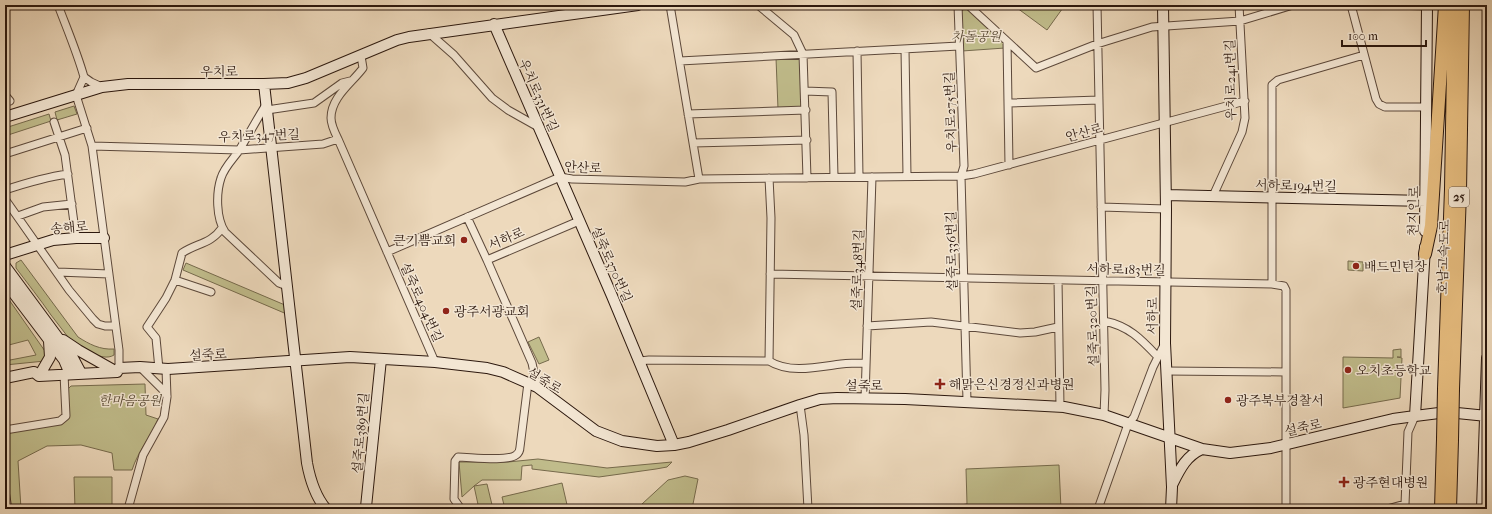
<svg xmlns="http://www.w3.org/2000/svg" width="1492" height="514" viewBox="0 0 1492 514" font-family="'IM FELL French Canon','Noto Serif KR',serif">
<rect width="100%" height="100%" fill="#edd9bc"/>
<filter id="stains"><feTurbulence type="fractalNoise" baseFrequency=".005" numOctaves="4"/><feColorMatrix values="0 0 0 0 .2 0 0 0 0 .09 0 0 0 0 .02 0 0 0 .5 -.17"/></filter>
<radialGradient id="worn" r=".72"><stop offset=".6" stop-color="#630" stop-opacity="0"/><stop offset="1" stop-color="#630" stop-opacity=".3"/></radialGradient>
<!-- green -->
<path fill="#c0bc8b" stroke="#766a4c" d="M1013,5H1065L1047,30Z
M966,8L1004,42L1005,48L962,51L960,12Z
M801,57L802,109H778L776,58Z
M74,106L77,114L57,120L55,112Z
M49,114L51,121L5,136V128Z
M21,260L78,337C89,344 100,350 114,349V355C102,363 77,346 68,337C62,330 57,322 51,315C40,299 28,284 16,268V263Z
M1348,261L1363,262V271L1348,270Z
M186,263L292,308L289,315L183,270Z
M5,294L47,354L45,361L5,365V361L36,355L28,340L5,346Z
M539,337L549,360L539,364L528,342Z
M1401,349V357H1397L1402,358L1400,398L1343,408V357L1393,358V350Z
M145,384L146,415L158,419C151,437 138,451 132,470H114L112,453L81,445L47,446L18,461L21,509H11L5,480V433L62,423L68,389L71,386Z
M538,459L607,468L672,462L667,467L656,469L599,477L532,469V465L522,466L521,480H482L474,486L487,484L493,509H479L474,486L462,497L459,462H508Z
M1059,465L1061,509H960V505L967,504L966,469Z
M685,476L698,479L692,509H677L674,506L669,509H645L642,504L668,480Z
M74,477H112V509H75Z
M562,483L568,509H505L502,497Z
M947,505V509H924V506Z"/>
<g fill="none" stroke-linecap="round" stroke-linejoin="round">
<!-- street casing -->
<g stroke="#5c483a" stroke-width="9">
<path id="street" d="M58,5C67,29 77,52 84,77
M670,5L699,179
M758,5L794,35L803,54L807,178
M958,5L964,166L961,176L967,401
M968,5L1036,68L1097,44L1152,27L1240,21L1293,5
M1097,5L1105,390L1104,415
M1351,5L1376,99L1379,104L1385,107H1427
M1392,5L1427,6
M429,33L454,55L492,98L508,110L540,128
M1007,42L1009,165
M905,49L907,176
M857,51L859,177
M680,61L959,46
M102,87L91,82L84,77L76,95L92,146L119,350V368
M805,91L832,92L834,177
M5,95L10,101
M267,103C257,119 248,136 238,152C232,160 224,168 221,178C216,193 216,218 225,232L279,283L287,286
M1009,103L1099,100
M267,110L314,103L342,83L350,81
M688,114L806,110
M54,122L65,155L76,238
M338,139L435,362
M693,143L807,140
M92,146L239,150L323,144L338,139C335,133 331,125 331,118C331,97 352,83 363,68L361,56
M5,154L87,128
M5,190C26,183 46,177 68,174
M1213,196L1242,132L1245,118L1239,5
M5,199L69,290L93,319L98,324L105,326H115
M1101,207L1166,209
M18,216L43,207L72,204
M467,217L487,260L579,221
M387,252L560,177L572,179L685,182L699,179L961,176L974,174L1245,101
M487,260L532,363L537,387
M58,272L109,274
M770,274L1272,284V85L1278,80L1364,55
M175,280L211,292
M1058,280L1060,407
M1272,284L1284,286L1286,290V509
M1104,321C1129,326 1141,339 1158,357
M867,326L931,322L1020,333L1035,332L1058,327
M640,361L649,360L769,361
M769,361L771,218L769,178
M769,361C790,374 818,367 841,364C850,363 858,363 866,363
M140,367L162,389L167,396
M159,369L156,338L147,327L166,298L175,280L182,253C197,243 211,244 222,228
M1166,371L1285,372
M865,398L872,177
M800,405L804,435L808,509
M5,430L60,421L66,416L64,374
M5,491L8,509
M128,509L143,455L164,417L167,397L166,369
M461,509L454,499L455,461L458,457C470,457 507,462 516,455C519,453 520,451 520,447L528,383
M1098,509L1128,424L1134,417L1153,367L1164,345
M1387,509L1405,504L1408,432L1415,416"/>
</g>
<!-- secondary casing -->
<g stroke="#2c180e" stroke-width="12">
<path id="secondary" d="M1163,5L1166,209L1165,343L1172,487L1171,509
M494,24L612,296L674,445
M264,84L307,463C310,479 315,496 326,509
M5,117L102,87L128,84H264L288,83L306,78L397,40L409,37L638,5
M1166,195L1426,201
M1425,231L1427,5
M5,255L53,240L76,238H104
M5,266L73,358L81,373
M5,282L64,360L70,374
M63,340L78,350L117,372
M39,376L50,357L49,341
M5,378L34,372L39,376L117,372L119,368L140,367L168,369L350,357L435,362L487,368L503,372L537,387L596,431L622,441L657,446L674,445L689,442L728,430L800,405L820,399L837,398L905,399L1064,407L1104,415L1202,449L1230,453L1271,448L1393,419L1415,416L1447,412L1487,416
M1415,416L1425,247
M1172,485C1180,469 1186,456 1202,449
M364,509L366,507L381,359
M1482,509L1487,358"/>
</g>
<!-- highway casing -->
<g stroke="#2c180e" stroke-width="14">
<path id="highway" d="M1425,254L1431,226L1445,5
M1444,389L1451,189L1454,5
M1453,389L1460,192L1463,5
M1441,509L1443,439
M1450,509L1452,440"/>
</g>
<!-- street -->
<use href="#street" stroke="#f3e6d3" stroke-width="7"/>
<!-- secondary -->
<use href="#secondary" stroke="#f3e6d3" stroke-width="10"/>
<!-- highway -->
<use href="#highway" stroke="#e6bc7e" stroke-width="12"/>
<!-- highway-bridge casing -->
<g stroke="#2c180e" stroke-width="14" stroke-linecap="butt">
<path id="highway-bridge" d="M1443,439L1444,389
M1452,440L1453,389"/>
</g>
<!-- highway-bridge -->
<use href="#highway-bridge" stroke="#e6bc7e" stroke-width="12"/>
</g>
<!-- markers -->
<g fill="#8f2418" stroke="#f3e6d3" stroke-width="1.5">
<circle cx="464" cy="240" r="4"/>
<circle cx="1356" cy="266" r="4"/>
<circle cx="446" cy="311" r="4"/>
<circle cx="1348" cy="370" r="4"/>
<path d="M938 378h4v4h4v4h-4v4h-4v-4h-4v-4h4z"/>
<circle cx="1228" cy="400" r="4"/>
<path d="M1342 476h4v4h4v4h-4v4h-4v-4h-4v-4h4z"/>
</g>
<g text-anchor="middle" stroke-width="3" stroke-linejoin="round" paint-order="stroke">
<!-- shield labels -->
<rect fill="#f3e6d3" stroke="#685649" stroke-width="1" x="1449" y="187" width="20" height="20" rx="3"/>
<g font-size="12" font-weight="bold" fill="#2c180e">
<text x="1459" y="201">25</text>
</g>
<!-- park labels -->
<g font-size="13" font-style="italic" fill="#584934" stroke="#f3e6d3">
<text x="976" y="41">차돌공원</text>
<text x="130" y="405">한마음공원</text>
</g>
<!-- street labels -->
<g font-size="13" fill="#2c180e" stroke="#f3e6d3">
<text x="219" y="76">우치로</text>
<text transform="translate(1230 80) rotate(-91)" y="5">우치로241번길</text>
<text transform="translate(539 95) rotate(66)" y="5">우치로331번길</text>
<text transform="translate(950 112) rotate(-92)" y="5">우치로275번길</text>
<text transform="translate(1084 132) rotate(-15)" y="5">안산로</text>
<text transform="translate(259 135) rotate(-2)" y="5">우치로347번길</text>
<text transform="translate(583 167) rotate(3)" y="5">안산로</text>
<text transform="translate(1296 185) rotate(1)" y="5">서하로194번길</text>
<text transform="translate(1413 211) rotate(-89)" y="5">천지인로</text>
<text transform="translate(69 227) rotate(-5)" y="5">송해로</text>
<text transform="translate(506 238) rotate(-23)" y="5">서하로</text>
<text transform="translate(951 251) rotate(-91)" y="5">설죽로336번길</text>
<text transform="translate(1443 257) rotate(-88)" y="5">호남고속도로</text>
<text transform="translate(612 264) rotate(66)" y="5">설죽로370번길</text>
<text transform="translate(1126 269) rotate(1)" y="5">서하로183번길</text>
<text transform="translate(857 270) rotate(-88)" y="5">설죽로348번길</text>
<text transform="translate(422 302) rotate(66)" y="5">설죽로404번길</text>
<text transform="translate(1152 316) rotate(-89)" y="5">서하로</text>
<text transform="translate(1092 326) rotate(-92)" y="5">설죽로320번길</text>
<text transform="translate(208 354) rotate(-3)" y="5">설죽로</text>
<text transform="translate(545 380) rotate(31)" y="5">설죽로</text>
<text transform="translate(864 385) rotate(1)" y="5">설죽로</text>
<text transform="translate(1303 427) rotate(-13)" y="5">설죽로</text>
<text transform="translate(360 433) rotate(-85)" y="5">설죽로389번길</text>
</g>
<!-- poi labels -->
<g font-size="13" fill="#2c180e" stroke="#f3e6d3" text-anchor="start">
<text x="456" y="245" text-anchor="end">큰기쁨교회</text>
<text x="1364" y="271">배드민턴장</text>
<text x="454" y="316">광주서광교회</text>
<text x="1356" y="375">오치초등학교</text>
<text x="949" y="389">해맑은신경정신과병원</text>
<text x="1236" y="405">광주북부경찰서</text>
<text x="1353" y="487">광주현대병원</text>
</g>
</g>
<!-- margin -->
<rect width="1492" height="514" fill="none" stroke="#edd9bc" stroke-width="20"/>
<rect x="6" y="6" width="1480" height="502" fill="none" stroke="#2c180e" stroke-width="2"/>
<rect x="10" y="10" width="1472" height="494" fill="none" stroke="#2c180e"/>
<!-- scale -->
<path d="M1342 40v6h84v-6" fill="none" stroke="#2c180e" stroke-width="2"/>
<text x="1348" y="40" font-size="12" fill="#2c180e" stroke="#f3e6d3" stroke-width="3" paint-order="stroke">100 m</text>
<rect width="100%" height="100%" filter="url(#stains)"/>
<rect width="100%" height="100%" fill="url(#worn)"/>
</svg>
